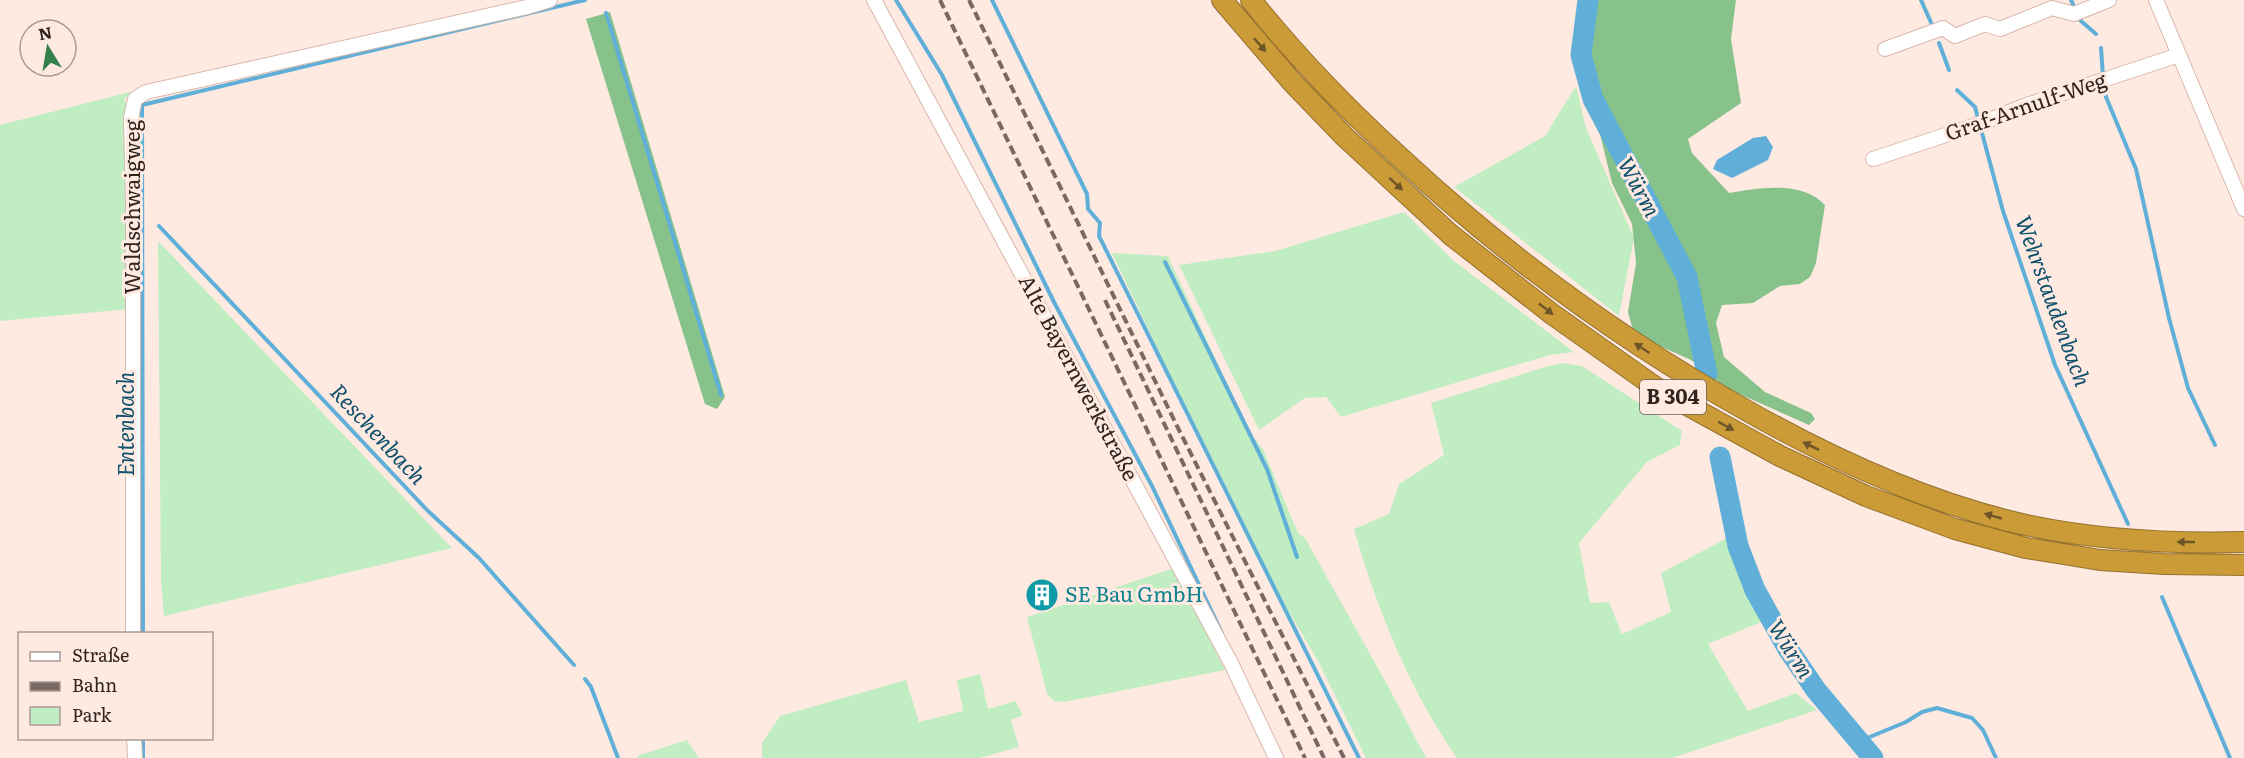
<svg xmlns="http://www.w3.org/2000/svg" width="2244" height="758" viewBox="0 0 2244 758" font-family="Literata,serif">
<rect width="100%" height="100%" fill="#ffeae2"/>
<!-- green -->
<path fill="#c1edc3" d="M1576,86L1586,128L1634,238L1619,316L1454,187L1545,136Z
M134,91V94L124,98L128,107L129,309L0,321V125Z
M1404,212L1454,261L1574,352L1550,355L1341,417L1326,397L1305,398L1259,430L1179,265L1275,251Z
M158,241L452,548L164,616L161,581Z
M1112,253L1168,256L1240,412L1250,433L1263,449L1298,533L1305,538L1388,686L1426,758H1366L1318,661L1255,555Z
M1563,363L1582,366L1682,431L1680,445L1647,462L1579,543L1590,603L1609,602L1622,634L1671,612L1661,573L1727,538L1761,622L1708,644L1748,711L1796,693L1817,710L1672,758H1457C1410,691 1376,607 1354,529L1389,514L1399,484L1444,455L1431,403L1548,366Z
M1174,568L1225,670L1064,702L1054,701L1047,694L1027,617Z
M980,674L988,709L1015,701L1023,715L1011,720L1019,747L979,758H762V743L780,716L906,680L919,722L963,711L957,680Z
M687,740L699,758H638L637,756Z"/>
<!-- forest -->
<path fill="#87c28b" d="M1594,0H1736L1731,39L1741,103L1688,139L1692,153L1729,193C1758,188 1802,180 1825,205L1816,263L1810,277L1800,284L1780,286L1753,303L1722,305L1716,323L1724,357L1765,392L1811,413L1815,419L1809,425L1728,389L1691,360L1644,339L1632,327L1628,312L1636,263L1632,224L1612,183L1599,130L1590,36Z
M610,12L725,397L717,409L705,404L586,19Z"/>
<!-- water -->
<path fill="#5fafd8" d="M1766,136L1773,147L1768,160L1732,178L1713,169L1717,160L1753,138Z"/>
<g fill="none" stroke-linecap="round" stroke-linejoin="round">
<!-- stream -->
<path stroke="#5fafd8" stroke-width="4" d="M896,0L942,75L1055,304L1152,486L1222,633
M992,0L1087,194L1088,209L1100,223L1099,236L1359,758
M1921,0L1933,27
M2071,0L2075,9
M606,13L721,395
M2078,16L2081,21L2096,34
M1939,43L1949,70
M2101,48L2103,76
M2104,83L2106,97L2136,169L2169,318L2188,388L2215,445
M1957,90L1975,107L2003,211L2055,365L2128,524
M159,226L428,511L479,558L574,665
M1165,262L1267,469L1297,557
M2162,597L2230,758
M143,634L142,105L585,0
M585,679L591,687L618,758
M143,738V758
M1860,741L1906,722L1922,712L1937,708L1972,718L1983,730L1996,758"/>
<!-- river -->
<path stroke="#5fafd8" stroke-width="21" d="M1588,0L1581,55L1593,99L1687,277L1707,374
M1720,457L1738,546L1755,590L1788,649L1816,690L1873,758"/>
<!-- minor casing -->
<g stroke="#d9b7aa" stroke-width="16">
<path id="minor" d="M874,0L1231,663L1276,758
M2156,0L2244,209
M1885,49L1943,28L1955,36L1985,24L2000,29L2052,8L2074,14L2109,0
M1873,159L1982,123L2024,106L2179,55
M133,634V204L131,118L135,99L146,92L527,7L550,0
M134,738L135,758"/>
</g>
<!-- highway casing -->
<g stroke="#94712f" stroke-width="22">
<path id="highway" d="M1222,0L1292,82L1345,137L1451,235L1552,314L1658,389L1780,456L1866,496L1955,529L2026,548L2100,560L2164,564L2244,565
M1251,0C1297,58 1350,112 1405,162C1510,259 1625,343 1751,413C1831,458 1916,497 2005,520C2083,540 2164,544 2244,542"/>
</g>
<!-- minor -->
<use href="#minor" stroke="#fff" stroke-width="14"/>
<!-- highway -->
<use href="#highway" stroke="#ca9b37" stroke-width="20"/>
<!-- rail -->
<path stroke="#786963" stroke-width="4" stroke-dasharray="9 4.5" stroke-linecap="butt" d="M940,0L1305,758
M969,0L1179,430L1344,758
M1105,300L1324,758"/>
</g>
<!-- one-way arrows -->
<defs><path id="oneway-solid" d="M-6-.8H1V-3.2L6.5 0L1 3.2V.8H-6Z" transform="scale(1.5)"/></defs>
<g fill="#6e5429">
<use href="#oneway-solid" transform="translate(1260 45) rotate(48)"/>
<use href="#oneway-solid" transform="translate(1396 184) rotate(43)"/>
<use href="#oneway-solid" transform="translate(1546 309) rotate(38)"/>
<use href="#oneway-solid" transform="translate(1642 348) rotate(-147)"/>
<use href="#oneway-solid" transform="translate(1726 426) rotate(29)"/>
<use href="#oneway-solid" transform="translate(1811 446) rotate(-154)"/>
<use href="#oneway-solid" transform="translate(1993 516) rotate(-164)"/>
<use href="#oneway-solid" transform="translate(2186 542) rotate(-180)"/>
</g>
<!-- icons -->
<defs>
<g id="building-disc" transform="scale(1.725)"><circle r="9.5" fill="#0f9aa8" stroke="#ffeae2"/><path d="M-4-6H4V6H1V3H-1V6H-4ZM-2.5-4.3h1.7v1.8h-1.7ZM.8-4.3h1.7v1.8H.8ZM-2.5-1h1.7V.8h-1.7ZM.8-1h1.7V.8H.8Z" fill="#fff"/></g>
</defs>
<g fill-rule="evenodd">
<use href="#building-disc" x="1042" y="595"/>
</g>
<g text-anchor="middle" stroke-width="6" stroke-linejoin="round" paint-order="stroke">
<!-- shield labels -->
<rect fill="#ffeae2" stroke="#6e5f5a" stroke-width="1.5" x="1640" y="380" width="66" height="34" rx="4.5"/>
<g font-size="20" font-weight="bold" fill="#30241f">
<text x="1673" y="404">B 304</text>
</g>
<!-- street labels -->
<g font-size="21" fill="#30241f" stroke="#ffeae2">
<text transform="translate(2026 107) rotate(-19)" y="7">Graf-Arnulf-Weg</text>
<text transform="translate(133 207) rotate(-90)" y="7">Waldschwaigweg</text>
<text transform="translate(1078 378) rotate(62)" y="7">Alte Bayernwerkstraße</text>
</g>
<!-- culture labels -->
<g font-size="21" fill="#0d838f" stroke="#ffeae2" text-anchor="start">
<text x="1065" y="602">SE Bau GmbH</text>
</g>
<!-- water labels -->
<g font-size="22" font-style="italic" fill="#10516d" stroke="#ffeae2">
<text transform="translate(1639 187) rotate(62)" y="8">Würm</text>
<text transform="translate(2053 301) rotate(70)" y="8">Wehrstaudenbach</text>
<text transform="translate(126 424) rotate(-90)" y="8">Entenbach</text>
<text transform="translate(378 434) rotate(47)" y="8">Reschenbach</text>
<text transform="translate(1791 649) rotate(58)" y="8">Würm</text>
</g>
</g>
<!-- legend -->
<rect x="18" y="632" width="195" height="108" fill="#ffeae2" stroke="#ac9b94" stroke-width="1.5"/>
<rect x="30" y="652" width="30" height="9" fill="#ffffff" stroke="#ac9b94" stroke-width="1.5"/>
<text x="72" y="662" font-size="18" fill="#30241f">Straße</text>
<rect x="30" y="682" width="30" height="9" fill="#786963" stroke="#ac9b94" stroke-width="1.5"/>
<text x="72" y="692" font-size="18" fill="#30241f">Bahn</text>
<rect x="30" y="707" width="30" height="18" fill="#c1edc3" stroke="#ac9b94" stroke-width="1.5"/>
<text x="72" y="722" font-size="18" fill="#30241f">Park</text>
<!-- north arrow -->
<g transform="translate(48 48) rotate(349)"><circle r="28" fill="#ffeae2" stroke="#ac9b94" stroke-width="1.5"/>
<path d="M0-4.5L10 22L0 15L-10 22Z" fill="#36804e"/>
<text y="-9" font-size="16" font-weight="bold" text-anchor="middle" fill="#30241f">N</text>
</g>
</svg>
